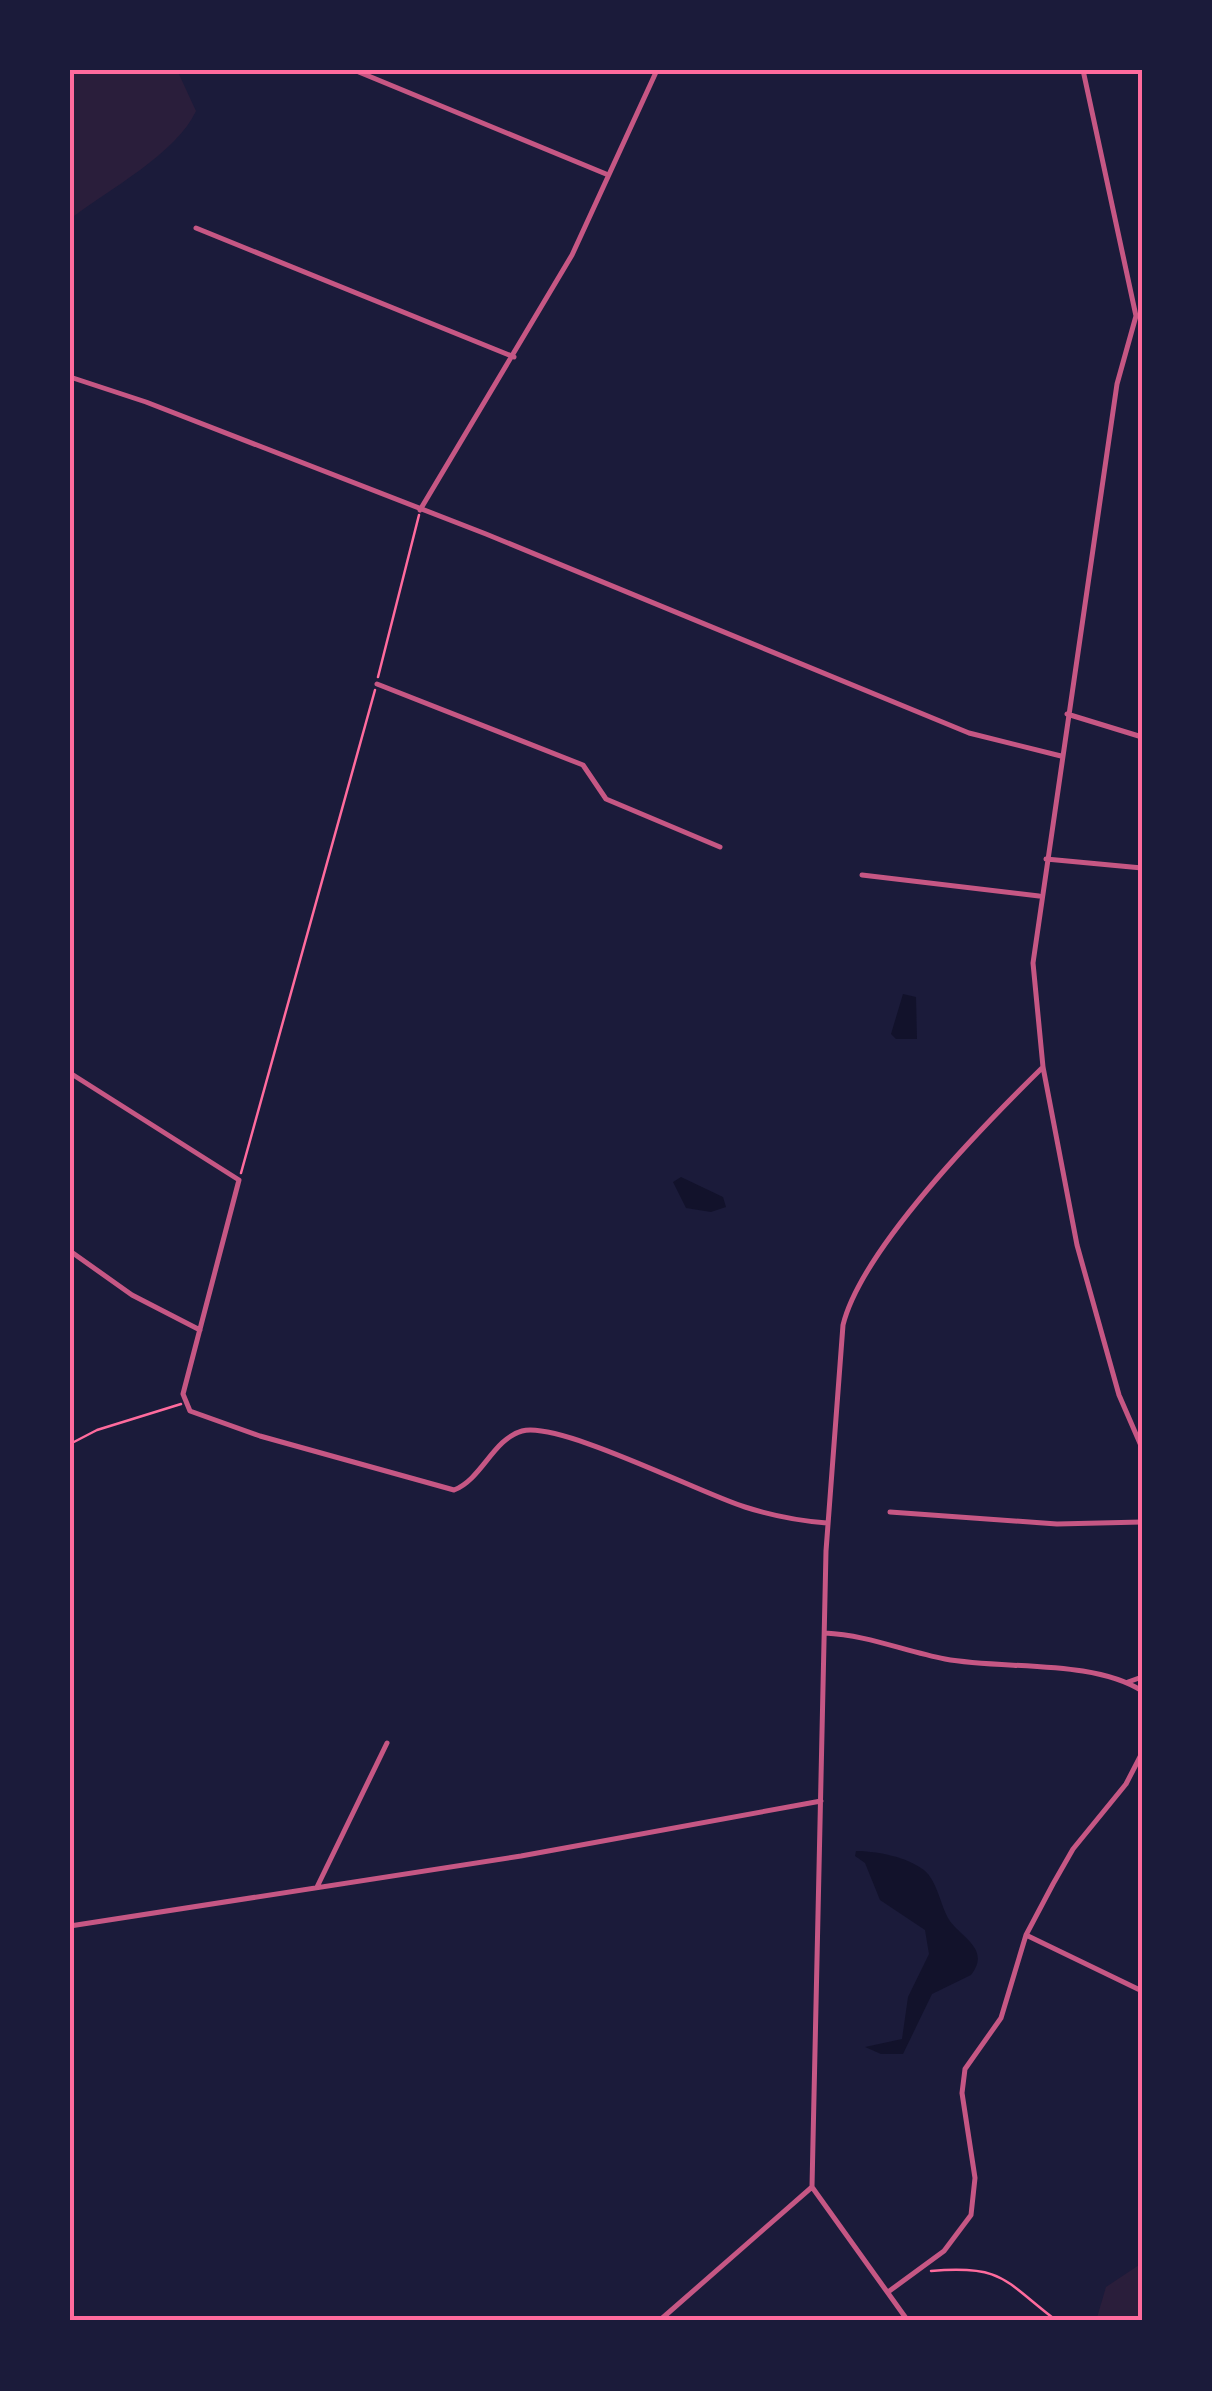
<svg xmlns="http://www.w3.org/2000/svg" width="1212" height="2391" viewBox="0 0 1212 2391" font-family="'Times New Roman',serif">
<rect width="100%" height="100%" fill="#1b1b3a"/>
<!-- green -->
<path fill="#2a1e3b" d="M70,70H177L196,111C177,153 108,190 70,219Z
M1142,2263V2321H1096L1106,2287Z"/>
<!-- water -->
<path fill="#12122b" d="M903,994L916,997L917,1039H896L891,1034Z
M681,1177L723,1197L726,1207L711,1212L686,1208L673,1182Z
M856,1851C877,1851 907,1857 924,1870C937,1881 940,1903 948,1918C959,1937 992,1948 971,1975L932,1994L903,2054H881L865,2047L902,2039L908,1997L929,1954L925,1930L880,1900L865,1863L855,1856Z"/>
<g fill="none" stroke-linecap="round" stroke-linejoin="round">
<!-- path -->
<path stroke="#ff6b9d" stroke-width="2.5" d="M378,677L419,515
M241,1173L375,690
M70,1444L97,1430L181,1404
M931,2271C1004,2265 1003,2280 1057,2321"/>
<!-- minor -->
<path stroke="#c65784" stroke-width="5" d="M354,70L606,174
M1083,70L1136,316L1117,384L1033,963L1043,1067L1077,1245L1119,1395L1142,1448
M196,228L514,357
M70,377L146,402L486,534L969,733L1061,756
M420,510L572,255L657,70
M377,684L583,765L606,799L720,847
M1067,714L1142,737
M1046,859L1142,868
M862,875L1039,896
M70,1073L239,1180L183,1394L190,1411L260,1436L454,1490C482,1479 493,1439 522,1431C560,1421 702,1494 745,1507C770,1515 800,1521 827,1523
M70,1251L132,1295L200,1330
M890,1512L1057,1524L1142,1522
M825,1633C867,1635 904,1651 945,1659C1004,1670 1092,1659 1142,1691
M1128,1682L1142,1677
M317,1887L387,1743
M70,1926L521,1856L821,1801
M1026,1935L1142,1991
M888,2292L944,2251L971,2215L975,2178L962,2093L965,2069L1001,2018L1026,1935L1053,1884L1073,1849L1126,1784L1142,1753
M659,2321L812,2187
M908,2321L812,2187L826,1551L843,1325C862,1248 984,1125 1043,1067"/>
</g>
<!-- border -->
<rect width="1212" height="2391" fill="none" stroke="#1b1b3a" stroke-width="145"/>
<rect x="72" y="72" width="1068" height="2246" fill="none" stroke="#ff6b9d" stroke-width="4"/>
</svg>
